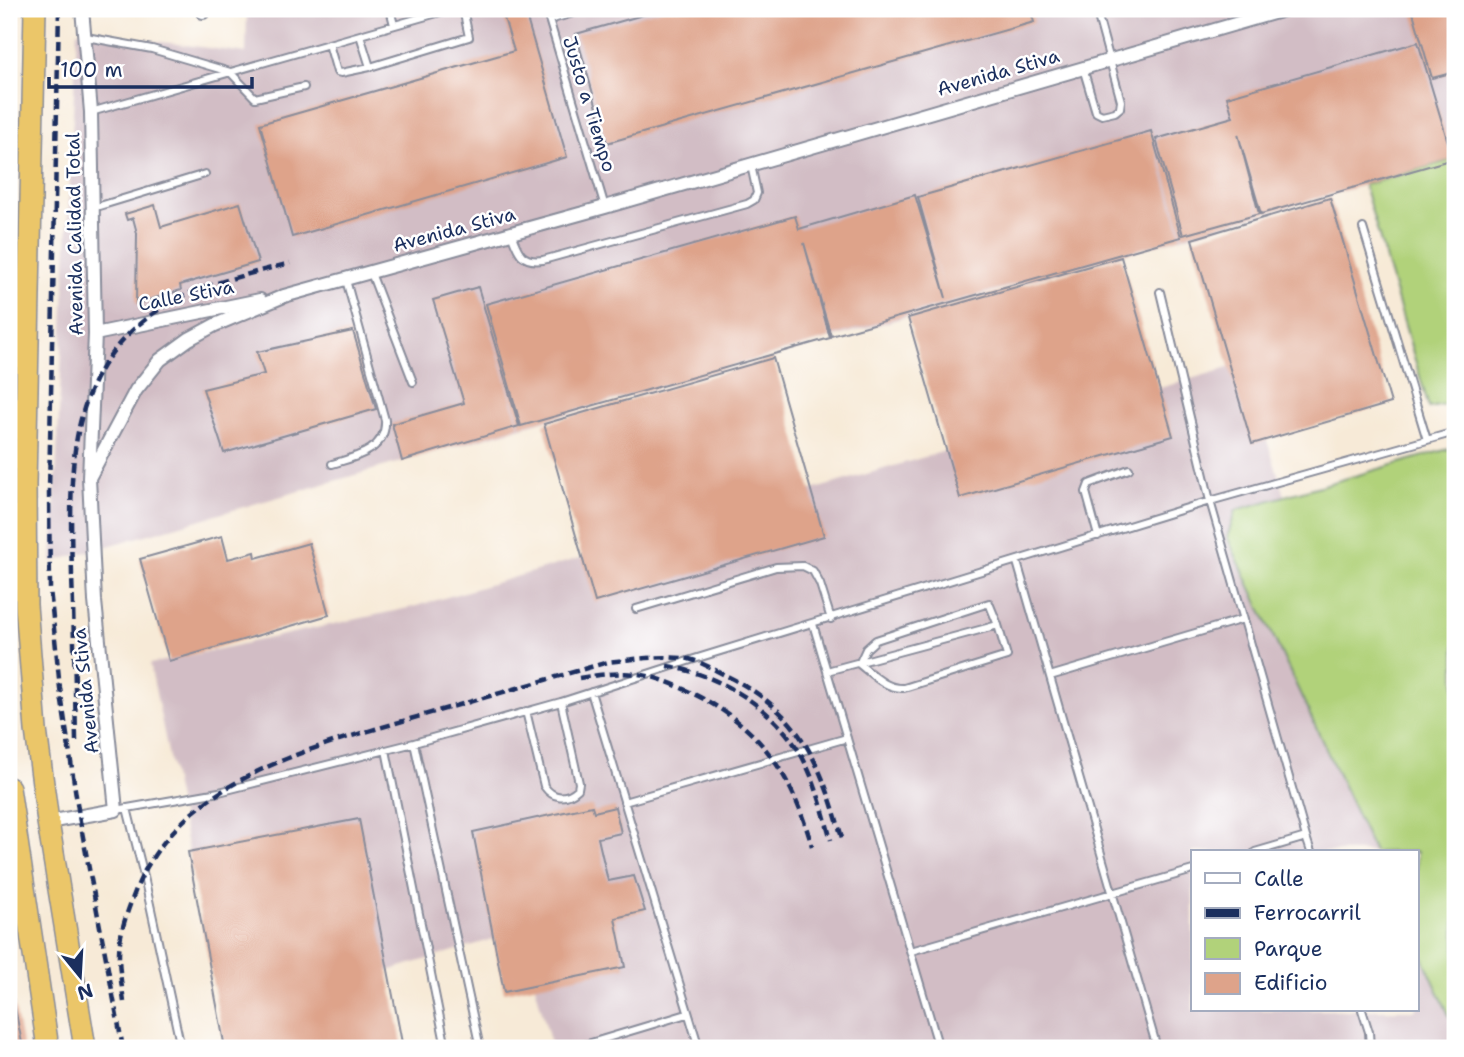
<svg xmlns="http://www.w3.org/2000/svg" width="1464" height="1057" viewBox="0 0 1464 1057" font-family="'Shantell Sans',sans-serif">
<rect width="100%" height="100%" fill="#fff"/>
<filter id="ink" filterUnits="userSpaceOnUse"><feTurbulence type="fractalNoise" baseFrequency=".0143" numOctaves="2"/><feDisplacementMap in="SourceGraphic" scale="14" xChannelSelector="R" yChannelSelector="G"/><feConvolveMatrix kernelMatrix="1 2 1 2 8 2 1 2 1" color-interpolation-filters="sRGB"/></filter>
<filter id="wash" filterUnits="userSpaceOnUse"><feTurbulence type="fractalNoise" baseFrequency=".00686" numOctaves="4" result="noise"/><feDisplacementMap in="SourceGraphic" scale="28" xChannelSelector="R" yChannelSelector="G"/><feGaussianBlur stdDeviation="1.57" result="paint"/><feColorMatrix in="noise" values="0 0 0 0 0 0 0 0 0 0 0 0 0 0 0 0 0 1.4 0 .05"/><feComposite in="paint" operator="in"/></filter>
<g filter="url(#wash)">
<rect width="100%" height="100%" fill="#f7ead7"/>
<!-- industrial -->
<path fill="#d2bdc5" d="M247,9H1455V159L52,562L77,31L246,53Z
M1242,364L1401,852H1193V1010H1417V900L1455,1018V1048H552L520,931L223,1021L150,664L413,607Z"/>
<!-- green -->
<path fill="#b1d27a" stroke="#66806c" stroke-width="2" d="M1455,159V403L1429,408L1364,185Z
M1455,447V1028L1417,945V852H1374L1227,537L1236,510Z"/>
<g id="blocks">
<!-- building -->
<path fill="#dea38a" d="M664,9H1030L1034,22L607,143L576,34Z
M1412,9H1455V72L1432,78Z
M525,12L567,157L292,237L260,124L514,51L504,18Z
M1418,42L1453,159L1261,214L1238,134L1259,214L1183,235L1156,139L1233,117L1227,97Z
M1151,131L1181,237L831,336L804,243L830,338L521,426L486,304L795,216L799,229L915,195L946,298L918,197Z
M1330,198L1391,403L1252,444L1192,239Z
M240,203L258,262L180,285L181,290L136,304L137,233L133,218L127,220L125,214L155,205L161,227Z
M1121,257L1173,436L960,498L908,318Z
M478,287L519,426L402,461L392,424L464,403L433,300Z
M353,331L376,409L224,453L203,389L264,374L257,352Z
M773,358L824,536L595,602L544,424Z
M222,536L228,559L255,552L256,558L309,543L329,615L169,661L140,559Z
M592,806L594,812L615,807L621,833L598,838L608,881L634,876L645,911L615,918L625,967L504,992L473,832Z
M359,819L403,1048H225L188,852Z
M9,983H10L23,1048H9Z"/>
</g>
</g>
<g filter="url(#ink)">
<use href="#blocks" fill-opacity="0" stroke="#898c9a" stroke-width="2"/>
<g fill="none" stroke-linecap="round" stroke-linejoin="round">
<!-- service casing -->
<g stroke="#898c9a" stroke-width="10">
<path id="service" d="M390,9L394,25
M546,9L605,207
M549,20L587,9
M360,35L370,67
M86,37L152,49L230,72L255,98L304,87
M329,44L337,72L341,73L370,67L469,37L463,9
M1083,68L1096,112L1102,115L1115,112L1120,108L1121,101L1096,9
M91,112L451,9
M93,208L205,174
M511,233C518,252 521,263 543,260L747,204L754,200L757,193L751,165
M371,273L413,382
M1160,292L1210,501L1306,837L1255,852
M1427,440L1455,432
M332,464C356,457 387,450 385,420L346,280
M1098,536L1086,492L1089,484L1129,469
M1017,562L1157,1048
M636,609L776,567L803,566L813,571L820,584L831,619
M813,624L939,1048
M827,671L998,625L989,603L876,640L866,649L859,664C873,675 886,689 904,688L1007,656L998,625
M1050,676L1243,619
M591,692L699,1048
M526,711L544,786C553,799 566,800 578,789L579,783L561,702
M414,743L480,1048
M386,750L446,1048
M624,802L847,738
M127,808L143,872L181,1048
M116,810L219,792L414,743L561,702L691,660L1210,501L1427,440L1363,228
M1306,837L1311,852
M911,951L1193,870
M1362,1010L1369,1032L1370,1048
M574,1048L687,1014"/>
</g>
<!-- minor casing -->
<g stroke="#898c9a" stroke-width="16">
<path id="minor" d="M203,9V12
M95,334L260,300
M89,478L136,390L160,360L189,339L215,325L284,296L605,207L1287,9
M48,822L116,810L95,601L89,478L95,334L91,112L82,9"/>
</g>
<!-- trunk casing -->
<g stroke="#898c9a" stroke-width="24">
<path id="trunk" d="M35,9L25,484L26,605L36,730L48,822L85,1048
M9,788L48,1048"/>
</g>
<!-- service -->
<use href="#service" stroke="#fff" stroke-width="6"/>
<!-- minor -->
<use href="#minor" stroke="#fff" stroke-width="12"/>
<!-- trunk -->
<use href="#trunk" stroke="#ebc669" stroke-width="21"/>
<!-- rail -->
<path stroke="#1b2f5e" stroke-width="4.5" stroke-dasharray="10 5" stroke-linecap="butt" d="M59,9L49,491L50,589L60,688L79,816L123,1048
M667,666C718,674 773,707 800,753C815,779 823,811 831,840
M579,678C598,675 618,672 638,674C658,677 676,685 694,694C762,728 791,774 812,846
M76,741C75,686 74,631 72,576C70,475 63,371 160,309C199,284 247,275 290,263
M124,1002C122,987 119,970 119,955C119,932 128,910 136,889C182,780 307,749 410,719C476,700 542,681 608,662C634,659 663,655 689,659C702,662 716,671 729,677C801,713 821,764 842,838"/>
</g>
</g>
<g text-anchor="middle" stroke-width="5" stroke-linejoin="round" paint-order="stroke">
<!-- street labels -->
<g font-size="19" fill="#1b2f5e" stroke="#fff">
<text transform="translate(998 72) rotate(-16)" y="7">Avenida Stiva</text>
<text transform="translate(590 104) rotate(73)" y="7">Justo a Tiempo</text>
<text transform="translate(454 229) rotate(-15)" y="7">Avenida Stiva</text>
<text transform="translate(74 234) rotate(-91)" y="7">Avenida Calidad Total</text>
<text transform="translate(186 295) rotate(-11)" y="7">Calle Stiva</text>
<text transform="translate(85 691) rotate(-96)" y="7">Avenida Stiva</text>
</g>
</g>
<!-- margin -->
<rect width="1464" height="1057" fill="none" stroke="#fff" stroke-width="35"/>
<!-- legend -->
<rect x="1191" y="850" width="228" height="161" fill="#ffffff" stroke="#a4acbf" stroke-width="2"/>
<rect x="1205" y="873" width="35" height="10" fill="#ffffff" stroke="#a4acbf" stroke-width="2"/>
<text x="1254" y="886" font-size="21" fill="#1b2f5e">Calle</text>
<rect x="1205" y="908" width="35" height="10" fill="#1b2f5e" stroke="#a4acbf" stroke-width="2"/>
<text x="1254" y="920" font-size="21" fill="#1b2f5e">Ferrocarril</text>
<rect x="1205" y="938" width="35" height="21" fill="#b1d27a" stroke="#a4acbf" stroke-width="2"/>
<text x="1254" y="956" font-size="21" fill="#1b2f5e">Parque</text>
<rect x="1205" y="973" width="35" height="21" fill="#dea38a" stroke="#a4acbf" stroke-width="2"/>
<text x="1254" y="990" font-size="21" fill="#1b2f5e">Edificio</text>
<!-- north arrow -->
<g transform="translate(80 976) rotate(162)" stroke="#ffffff" stroke-width="5" paint-order="stroke">
<path d="M0-5L12 26L0 18L-12 26Z" fill="#1b2f5e"/>
<text y="-10" font-size="19" font-weight="bold" text-anchor="middle" fill="#1b2f5e">N</text>
</g>
<!-- scale -->
<path d="M49 77v10h203v-10" fill="none" stroke="#1b2f5e" stroke-width="3.5"/>
<text x="60" y="77" font-size="21" fill="#1b2f5e" stroke="#ffffff" stroke-width="5" paint-order="stroke">100 m</text>
</svg>
